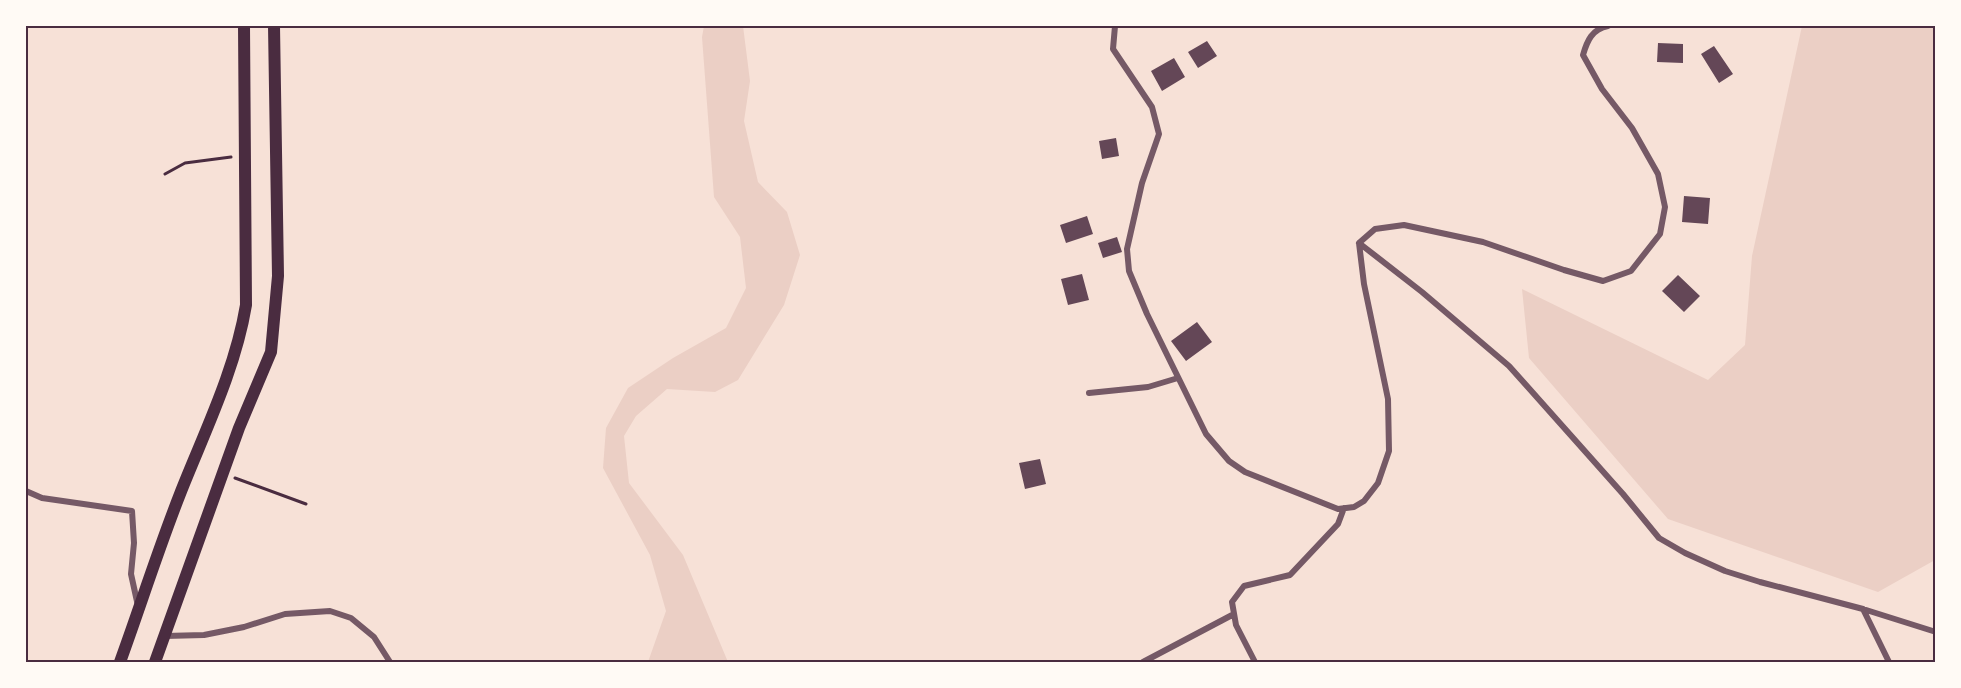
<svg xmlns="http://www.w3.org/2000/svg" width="1961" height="688" viewBox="0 0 1961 688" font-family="Roboto,sans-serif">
<rect width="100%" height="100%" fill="#f7e1d7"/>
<!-- green -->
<path fill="#ebcfc5" d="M704,26H743L750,81L744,121L758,182L787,212L800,255L784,305L738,380L715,392L667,389L636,416L624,436L629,483L683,555L728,662H648L666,611L650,555L603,468L606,428L628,388L673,358L726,328L746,288L740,237L714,197L702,37Z
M1802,26H1935V560L1878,592L1668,519L1529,358L1522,289L1708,380L1745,345L1752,256Z"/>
<!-- building -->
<path fill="#644757" d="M1207,41L1217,56L1198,68L1188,52Z
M1658,43L1683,44V63L1657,62Z
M1714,46L1733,74L1719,83L1701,54Z
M1174,58L1185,77L1162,91L1151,71Z
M1116,138L1119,156L1102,159L1099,141Z
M1684,196L1710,198L1708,224L1682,222Z
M1087,216L1093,234L1066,243L1060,225Z
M1117,237L1122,252L1103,258L1098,243Z
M1082,274L1089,300L1068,305L1061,279Z
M1678,275L1700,296L1684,312L1662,291Z
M1197,322L1212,342L1186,361L1171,341Z
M1040,459L1046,484L1025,489L1019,463Z"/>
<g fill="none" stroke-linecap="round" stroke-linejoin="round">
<!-- path -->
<path stroke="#4a2c40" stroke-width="3" d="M165,174L185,163L231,157
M235,478L306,504"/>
<!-- minor -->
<path stroke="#755966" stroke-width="6" d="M1115,26L1113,49L1152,107L1159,134L1142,183L1127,249L1129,271L1147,314L1206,434L1229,461L1245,472L1338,509L1354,507L1364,501L1378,483L1389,451L1388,399L1364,284L1359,243L1375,229L1404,225L1483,242L1564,270L1603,281L1631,271L1660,234L1665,207L1658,174L1632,128L1602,89L1583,55C1587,41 1592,29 1608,26
M1359,243L1422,292L1509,366L1623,494L1659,538L1685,553L1725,571L1760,582L1863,609L1889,662
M1089,393L1148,387L1178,378
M26,491L42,498L132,511L134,543L131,574L138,606
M1863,609L1936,632
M165,636L204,635L244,627L285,614L330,611L351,618L374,637L390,662
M1143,662L1234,614
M1255,662L1236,625L1232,602L1244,586L1290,575L1338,524L1344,508"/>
<!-- secondary -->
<path stroke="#4a2c40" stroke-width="12" d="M120,662C140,607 158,550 180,494C204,433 235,371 246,305L244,26
M155,662L239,428L271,352L278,276L274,26"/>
</g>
<!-- border -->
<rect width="1961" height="688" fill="none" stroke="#fffaf5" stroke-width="54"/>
<rect x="27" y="27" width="1907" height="634" fill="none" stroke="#4a2c40" stroke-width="2"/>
</svg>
